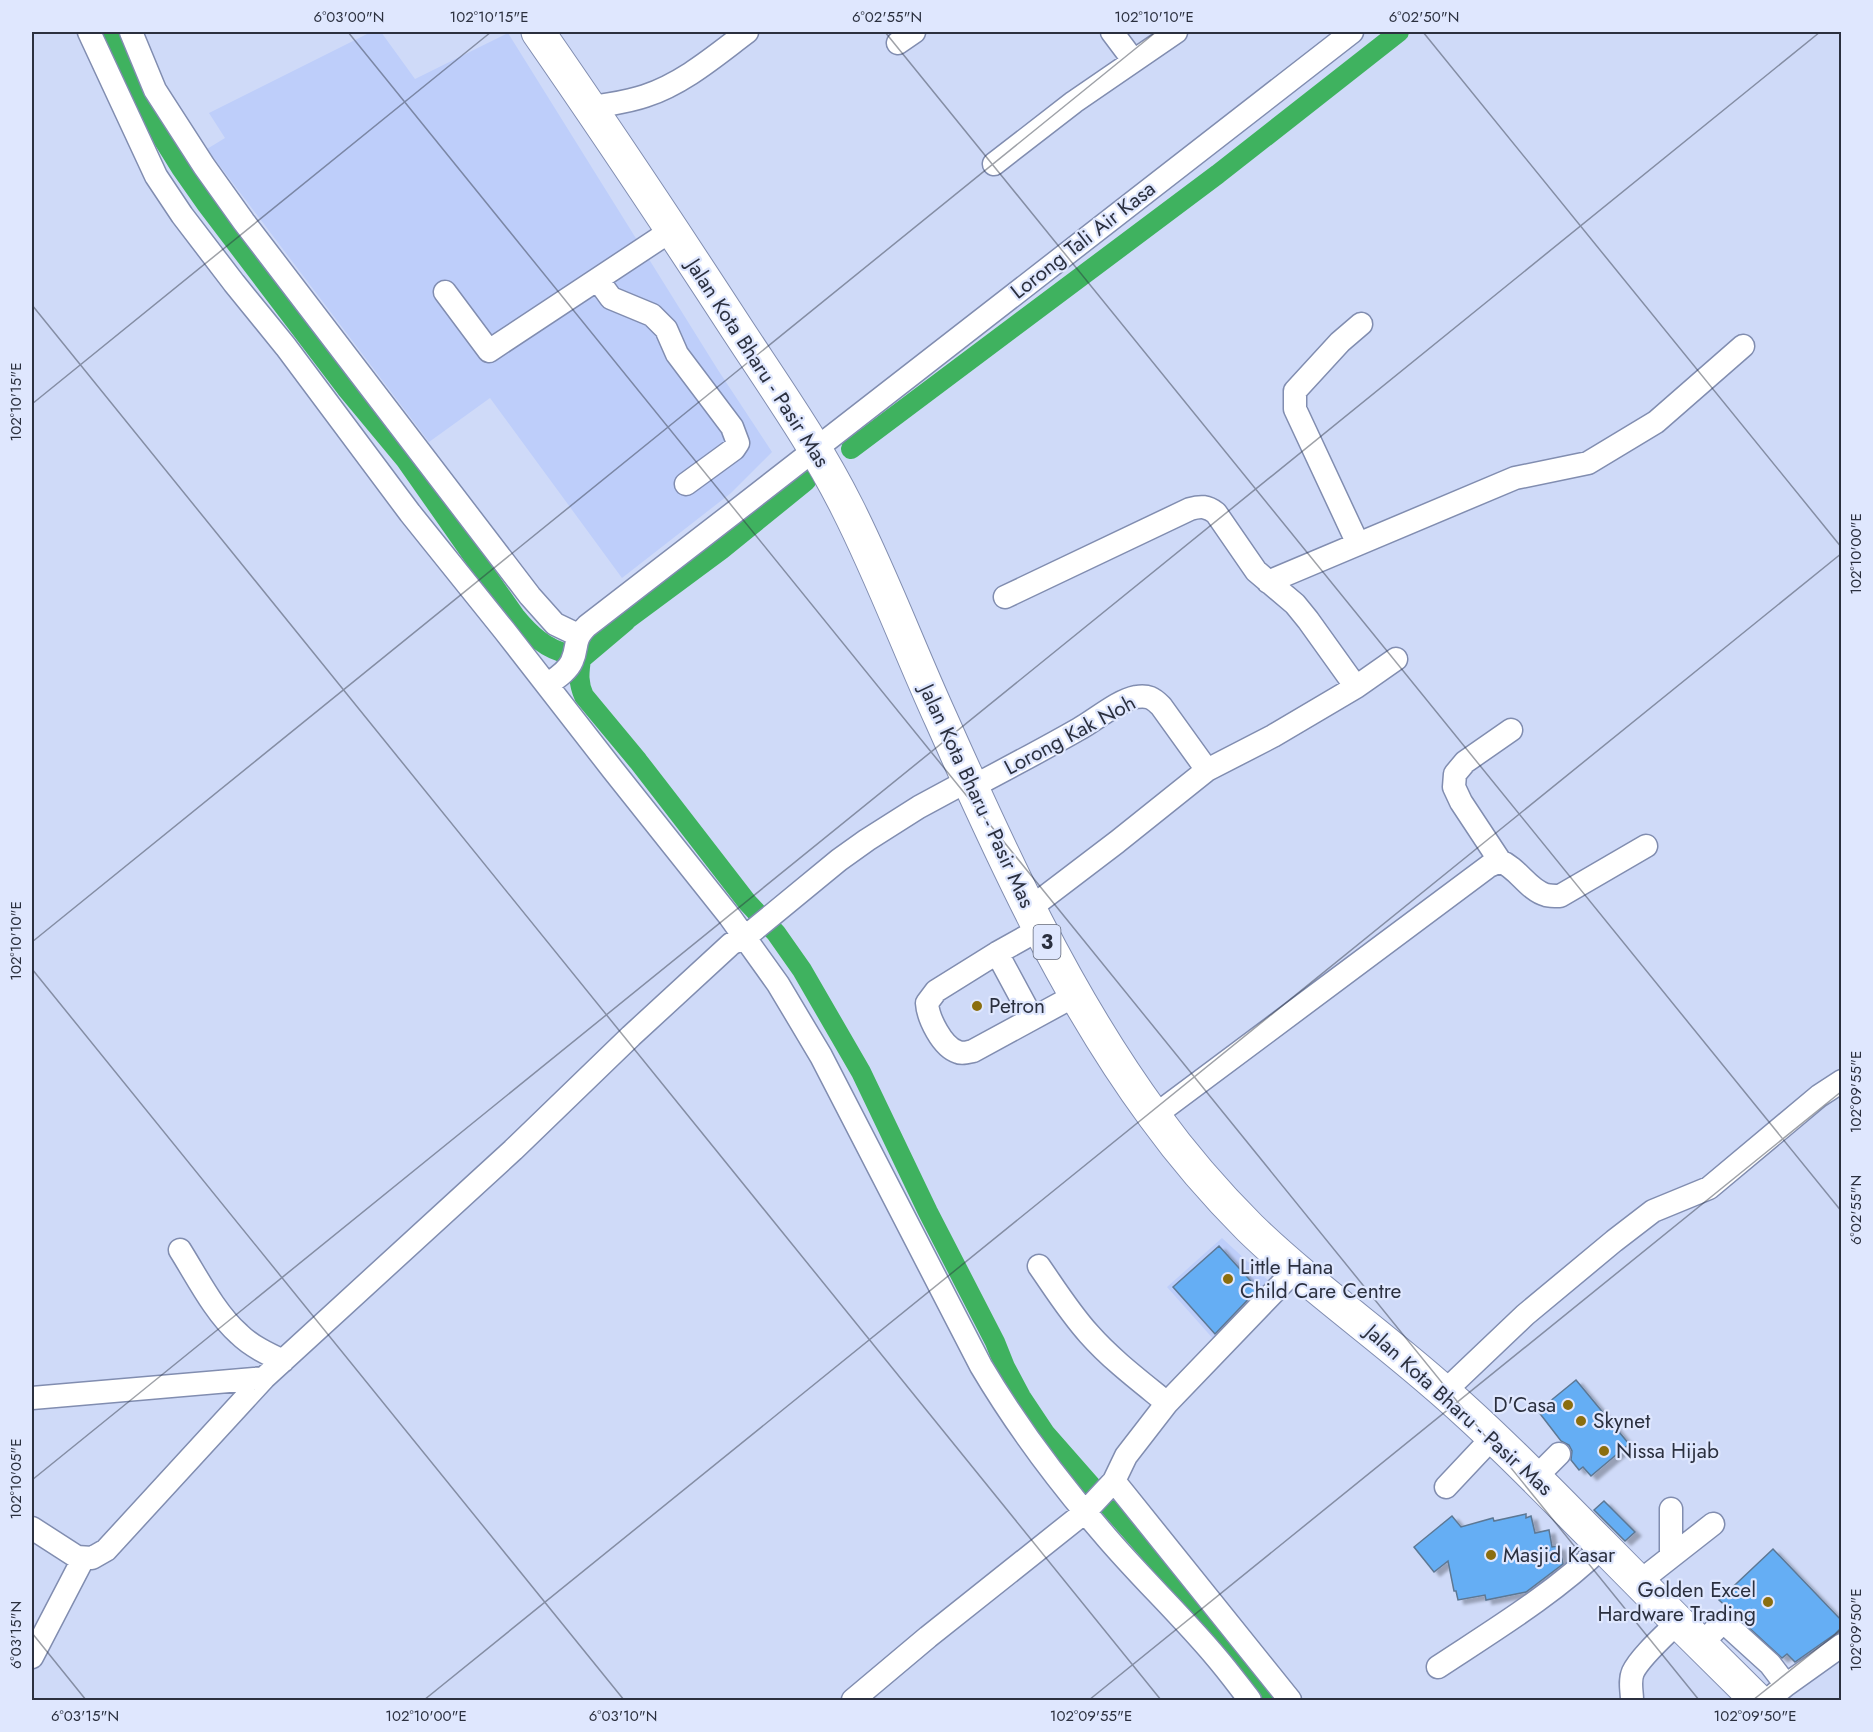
<svg xmlns="http://www.w3.org/2000/svg" width="1873" height="1732" viewBox="0 0 1873 1732" font-family="Jost,sans-serif">
<defs>
<filter id="shadow"><feDropShadow dx="6" dy="4" stdDeviation="1.5" flood-color="#0004"/></filter>
</defs>
<rect width="100%" height="100%" fill="#cfdaf8"/>
<!-- built -->
<path fill="#becefa" d="M371,32H381L415,79L508,33L718,370L772,452L731,493L622,578L490,398L429,442L207,149L225,138L209,113Z
M1222,1238L1273,1285L1216,1342L1167,1287Z"/>
<g fill="none" stroke-linecap="round" stroke-linejoin="round">
<!-- canal -->
<path stroke="#3fb25f" stroke-width="20" d="M112,32L163,139L181,168L207,205L346,388L405,459L515,616C529,633 546,650 569,654
M851,449L1218,174L1399,32
M626,621L581,659C579,673 578,683 584,696L638,761L747,902L776,933L802,970L861,1072L928,1212L995,1342L1005,1367L1021,1397L1045,1433L1210,1621L1271,1700
M617,627L721,550L806,481"/>
</g>
<!-- building -->
<path fill="#65aef4" stroke="#5d7894" stroke-width="1.5" filter="url(#shadow)" d="M1219,1246L1258,1289L1215,1334L1173,1287Z
M1576,1380L1629,1444L1591,1476L1583,1467L1579,1470L1571,1460L1572,1451L1569,1445L1561,1441L1538,1411Z
M1604,1501L1635,1532L1625,1541L1594,1510Z
M1526,1514V1518L1531,1516L1535,1533L1549,1530L1552,1547L1559,1546L1563,1564L1526,1592L1486,1600L1485,1595L1458,1600L1456,1591H1454L1448,1561L1434,1572L1414,1547L1452,1516L1461,1527L1493,1518L1494,1521Z
M1773,1549L1842,1621V1627L1835,1634L1795,1662L1787,1654L1782,1658L1719,1600Z"/>
<g fill="none" stroke-linecap="round" stroke-linejoin="round">
<!-- minor casing -->
<g stroke="#818db0" stroke-width="25">
<path id="minor" d="M89,32L156,176L182,215L234,283L286,347L410,513L504,630L613,770L730,917L778,984L821,1056L981,1366C1016,1425 1057,1480 1102,1532C1138,1575 1180,1614 1216,1657C1228,1671 1239,1686 1250,1700
M131,32L155,90L204,166L244,222L530,596L555,624L578,635
M1112,32L1133,60
M898,43L914,32
M590,108C608,104 628,102 645,96C684,83 715,56 747,32
M994,164L1074,102L1176,32
M598,280L611,298L652,315L666,329L677,354L732,427L738,443L734,449L686,484
M445,292L489,351L672,230
M1358,544L1295,409V391L1340,342L1361,324
M1268,582L1515,478L1588,463L1656,422L1743,346
M1005,597L1190,509C1201,506 1207,506 1216,513L1256,571L1295,604L1308,620L1356,687
M547,685C555,679 568,671 572,661C579,645 572,641 587,626C843,429 1097,229 1352,32
M972,787C1008,768 1044,749 1079,729C1097,719 1117,701 1136,697C1148,695 1153,698 1161,706L1207,770
M1500,861L1461,802L1454,787L1455,774L1465,762L1511,730
M1029,909L1117,842L1207,770L1273,736L1356,687L1396,659
M1040,929L997,953L936,991L927,1003C928,1018 942,1047 958,1052C962,1054 968,1052 973,1051L1076,995
M997,953L1032,1018
M1154,1116L1489,866L1500,861C1518,868 1528,890 1546,895C1550,896 1556,896 1560,896L1646,846
M180,1250C197,1277 215,1313 239,1334C251,1346 268,1354 283,1361
M1039,1266C1055,1289 1070,1313 1089,1334C1112,1360 1140,1381 1167,1403
M1444,1392L1525,1315L1614,1241L1653,1211L1709,1188L1819,1096L1842,1081
M32,1398L264,1378
M1536,1477L1559,1454
M1114,1481L1290,1700
M1446,1487L1493,1437
M1671,1509V1556
M32,1528L77,1557L92,1558L106,1550L264,1378L513,1150L631,1036L731,944L749,934L839,860L867,840L919,807L969,780
M1639,1582L1713,1524
M1700,1645L1719,1626L1727,1625L1770,1664L1786,1685
M32,1657L83,1559
M1438,1667C1494,1630 1554,1594 1603,1546
M1775,1694L1786,1685L1842,1645
M853,1700L928,1637L1085,1512L1114,1481L1126,1456L1167,1403L1296,1269
M1632,1700C1632,1691 1629,1681 1633,1672C1640,1657 1665,1635 1678,1622"/>
</g>
<!-- highway casing -->
<g stroke="#818db0" stroke-width="35">
<path id="highway" d="M538,32C606,130 672,229 737,329C775,387 816,445 847,507C882,576 909,649 941,719C1002,856 1065,995 1154,1116C1183,1156 1215,1193 1250,1228C1310,1286 1380,1335 1443,1391C1498,1439 1549,1492 1601,1544C1653,1597 1705,1649 1757,1700"/>
</g>
<!-- minor -->
<use href="#minor" stroke="#fff" stroke-width="22"/>
<!-- highway -->
<use href="#highway" stroke="#fff" stroke-width="33"/>
</g>
<!-- ticks -->
<path fill="none" stroke="#2b303f" stroke-width="1.5" stroke-opacity="0.45" d="M348,32L1699,1700M885,32L1842,1212M1423,32L1842,548M32,305L1161,1700M32,404L491,32M32,942L1156,32M32,969L624,1700M32,1480L1820,32M32,1633L86,1700M424,1700L1842,553M1089,1700L1842,1091M1753,1700L1842,1629"/>
<!-- markers -->
<g fill="#8b6e0f" stroke="#dfe7fe" stroke-width="2">
<circle cx="977" cy="1006" r="6"/>
<circle cx="1228" cy="1279" r="6"/>
<circle cx="1568" cy="1405" r="6"/>
<circle cx="1581" cy="1421" r="6"/>
<circle cx="1604" cy="1451" r="6"/>
<circle cx="1491" cy="1555" r="6"/>
<circle cx="1768" cy="1602" r="6"/>
</g>
<g text-anchor="middle" stroke-width="4.5" stroke-linejoin="round" paint-order="stroke">
<!-- shield labels -->
<rect fill="#dfe7fe" stroke="#616778" stroke-width="1.5" x="1033.5" y="925" width="27" height="34" rx="4.5"/>
<g font-size="20" font-weight="bold" fill="#2b303f">
<text x="1047" y="949">3</text>
</g>
<!-- street labels -->
<g font-size="21" fill="#2b303f" stroke="#dfe7fe">
<text transform="translate(1083 240) rotate(-38)" y="7">Lorong Tali Air Kasa</text>
<text transform="translate(758 363) rotate(57)" y="7">Jalan Kota Bharu - Pasir Mas</text>
<text transform="translate(1070 735) rotate(-28)" y="7">Lorong Kak Noh</text>
<text transform="translate(977 796) rotate(65)" y="7">Jalan Kota Bharu - Pasir Mas</text>
<text transform="translate(1459 1410) rotate(42)" y="7">Jalan Kota Bharu - Pasir Mas</text>
</g>
<!-- poi labels -->
<g font-size="21" fill="#2b303f" stroke="#dfe7fe" text-anchor="start">
<text x="989" y="1013">Petron</text>
<text x="1240" y="1274">Little Hana<tspan x="1240" dy="24">Child Care Centre</tspan></text>
<text x="1556" y="1412" text-anchor="end">D'Casa</text>
<text x="1593" y="1428">Skynet</text>
<text x="1616" y="1458">Nissa Hijab</text>
<text x="1503" y="1562">Masjid Kasar</text>
<text x="1756" y="1597" text-anchor="end">Golden Excel<tspan x="1756" dy="24">Hardware Trading</tspan></text>
</g>
</g>
<!-- border -->
<rect width="1873" height="1732" fill="none" stroke="#dfe7fe" stroke-width="66"/>
<rect x="33" y="33" width="1807" height="1666" fill="none" stroke="#2b303f" stroke-width="2"/>
<g font-size="15" text-anchor="middle" fill="#2b303f">
<text x="349" y="22">6°03'00"N</text>
<text x="489" y="22">102°10'15"E</text>
<text x="887" y="22">6°02'55"N</text>
<text x="1154" y="22">102°10'10"E</text>
<text x="1424" y="22">6°02'50"N</text>
<text transform="translate(16 402) rotate(-90)" y="5">102°10'15"E</text>
<text transform="translate(1856 554) rotate(-90)" y="5">102°10'00"E</text>
<text transform="translate(16 941) rotate(-90)" y="5">102°10'10"E</text>
<text transform="translate(1856 1092) rotate(-90)" y="5">102°09'55"E</text>
<text transform="translate(1856 1210) rotate(-90)" y="5">6°02'55"N</text>
<text transform="translate(16 1479) rotate(-90)" y="5">102°10'05"E</text>
<text transform="translate(1856 1630) rotate(-90)" y="5">102°09'50"E</text>
<text transform="translate(16 1635) rotate(-90)" y="5">6°03'15"N</text>
<text x="85" y="1721">6°03'15"N</text>
<text x="426" y="1721">102°10'00"E</text>
<text x="623" y="1721">6°03'10"N</text>
<text x="1091" y="1721">102°09'55"E</text>
<text x="1755" y="1721">102°09'50"E</text>
</g>
</svg>
